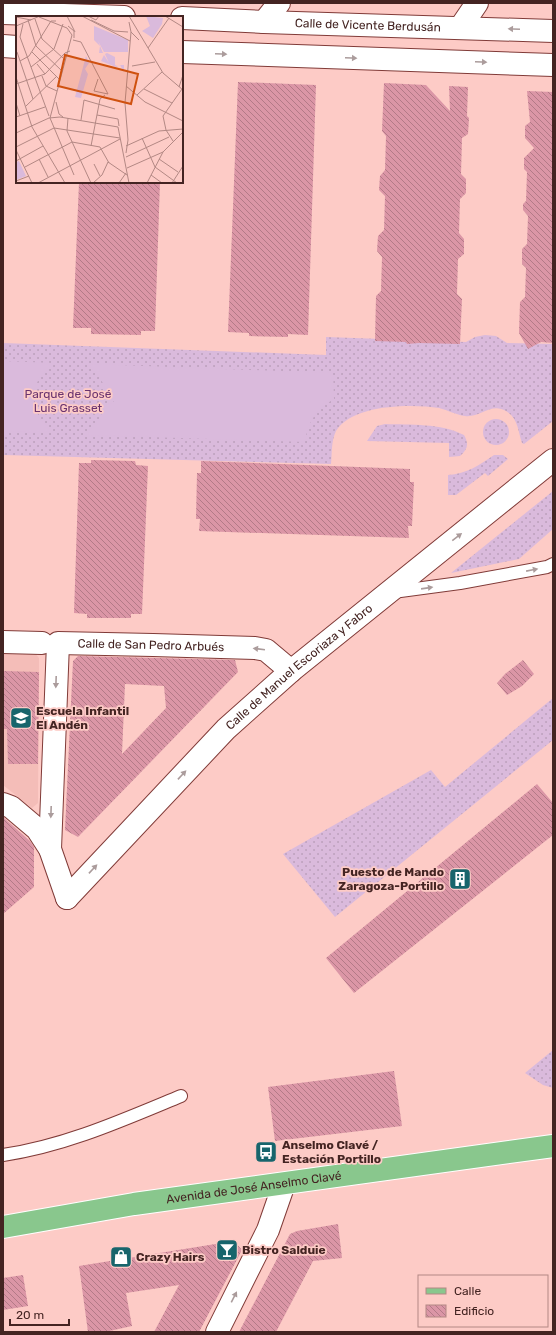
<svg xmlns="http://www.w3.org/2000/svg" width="556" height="1335" viewBox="0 0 556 1335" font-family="Rubik,sans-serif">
<defs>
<pattern id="grass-dots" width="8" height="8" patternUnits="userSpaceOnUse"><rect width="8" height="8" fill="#dabadc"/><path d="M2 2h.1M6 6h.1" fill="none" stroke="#bca0bc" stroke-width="1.8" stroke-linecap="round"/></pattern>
<pattern id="building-back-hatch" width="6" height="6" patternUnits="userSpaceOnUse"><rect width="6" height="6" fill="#db96a6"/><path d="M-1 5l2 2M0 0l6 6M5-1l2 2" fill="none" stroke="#b37a87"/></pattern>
</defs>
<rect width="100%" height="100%" fill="#fdcbc6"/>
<!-- built -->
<path fill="#f4bdb8" d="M3,651H33L39,658L38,803L32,808L3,785Z"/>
<!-- grass -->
<path fill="url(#grass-dots)" d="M485,335L496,336L507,343L553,344V421L524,444L522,443C518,431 518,418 506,411C491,402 480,418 465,416C456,415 448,410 439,408C411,404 353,404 336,431C331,441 332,454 331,464L3,455V343L326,355V337L466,342L475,337Z
M483 432a13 13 0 1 1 26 0a13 13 0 1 1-26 0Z
M385,424C411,425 440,423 464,435C469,444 468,449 460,456L449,457V443L367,441L377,426Z
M494,455H503L508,459L488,476L485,473L456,495H448V475C467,474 479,465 494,455Z
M553,491V529L519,559L451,573Z
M553,698V740L335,917L283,854L431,770L445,787Z
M553,1050V1088L543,1085L525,1073Z"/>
<!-- garden -->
<path fill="#dabadc" d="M3,361L53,363V366C26,382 29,413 51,430L50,433L3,431Z
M91,364L333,373L334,399C316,409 308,422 305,442L89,435L88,432L98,421L107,404L112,403L114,401L112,397H107C105,384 100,375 89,367Z"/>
<!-- building -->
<path fill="url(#building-back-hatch)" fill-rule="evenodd" d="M238,82L316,85L308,335L288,334V337L249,336V333L228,332Z
M384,83L426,85L450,111L449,86L468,87L467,116L469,118L468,134L462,138L461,174L466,179V193L460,199L459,233L464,239V254L458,259L457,294L462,299L460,344L419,343L407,344L406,342L375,341L376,296L381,291L382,257L377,251L378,236L384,230L385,196L379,190L380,176L385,170L386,136L382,131Z
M527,91L553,92V216L552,248H553V343L541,342L528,349L519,333L520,302L525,297L526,268L522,264V249L527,244L528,216L523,210V204L526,201L527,172L524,169V158L534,148L525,138V126L530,122Z
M79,182H160L155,331H141V335L91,334V328H73Z
M91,460L135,461L136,465L148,466L142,614H131V618H87V614L74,613L79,463H91Z
M201,461L410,469V482H414L412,526H408L409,538L199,531L200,519H196L197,473H201Z
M78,656L235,660L238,672L78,837L65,830L73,661ZM125,684L164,686L166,708L122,754Z
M523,660L534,674L522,686L507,695L497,683L505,674Z
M3,671L39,672L38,764H8L7,729H3Z
M537,784L553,803V835L354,993L326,958Z
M3,817L30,841L34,847V887L3,914Z
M394,1071L402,1126L275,1141L268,1087Z
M338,1224L342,1258L313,1261L276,1332H239L290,1234L297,1231Z
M234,1241L242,1250L199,1332H154L179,1285L126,1293L132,1326L105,1332H88L79,1266Z
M23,1275L28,1306L3,1310V1278Z"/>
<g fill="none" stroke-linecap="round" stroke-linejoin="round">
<!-- lane casing -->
<g stroke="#803b38" stroke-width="14">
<path id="lane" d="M393,592L460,583L547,567L553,564
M3,1155C65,1146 123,1120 181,1096"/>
</g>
<!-- street casing -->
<g stroke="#803b38" stroke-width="24">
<g id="street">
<path d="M264,22L279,3"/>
<path d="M460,28L477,3"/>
<path d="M3,642L42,643"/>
<path d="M3,804L11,807L37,829L50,849"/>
<path id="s1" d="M67,898L50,849L58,643L153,645L255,648L266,650L291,671"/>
<path d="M217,1332L268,1230L284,1184"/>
</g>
</g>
<!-- secondary casing -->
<g stroke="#803b38" stroke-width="24">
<g id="secondary">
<path d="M3,13L124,17"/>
<path id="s2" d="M182,18L264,22L553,31"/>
<path d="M3,46L17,47"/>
<path d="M182,52L553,65"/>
<path id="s3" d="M67,898L226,729L291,671L553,460"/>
</g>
</g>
<!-- primary casing -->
<g stroke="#fff" stroke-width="24">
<g id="primary">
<path id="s4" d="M3,1227L134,1204L553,1146"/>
</g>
</g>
<!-- lane -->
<use href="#lane" stroke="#fff" stroke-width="12"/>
<!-- street -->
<use href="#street" stroke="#fff" stroke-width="22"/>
<!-- secondary -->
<use href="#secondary" stroke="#fff" stroke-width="22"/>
<!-- primary -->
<use href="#primary" stroke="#89c78d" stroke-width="22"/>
</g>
<!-- one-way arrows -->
<defs><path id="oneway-solid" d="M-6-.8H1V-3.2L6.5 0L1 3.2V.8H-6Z"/></defs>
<g fill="#ab9c9c">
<use href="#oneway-solid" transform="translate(514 29) rotate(-178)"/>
<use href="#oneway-solid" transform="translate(221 54) rotate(2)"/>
<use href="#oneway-solid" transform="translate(351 58) rotate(2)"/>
<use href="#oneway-solid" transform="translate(481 62) rotate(2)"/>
<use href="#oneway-solid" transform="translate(457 537) rotate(-38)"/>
<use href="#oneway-solid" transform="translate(532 570) rotate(-11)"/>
<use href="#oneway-solid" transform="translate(427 588) rotate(-8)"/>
<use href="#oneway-solid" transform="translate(259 649) rotate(-173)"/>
<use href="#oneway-solid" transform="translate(56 682) rotate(92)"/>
<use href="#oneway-solid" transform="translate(182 775) rotate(-47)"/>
<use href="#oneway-solid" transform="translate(51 812) rotate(92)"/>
<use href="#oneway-solid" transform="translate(93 869) rotate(-47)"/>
<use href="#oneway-solid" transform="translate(234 1297) rotate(-63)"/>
</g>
<!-- icons -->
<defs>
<g id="school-square" transform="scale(1.15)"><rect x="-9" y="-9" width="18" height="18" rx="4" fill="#17656c" stroke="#fdcbc6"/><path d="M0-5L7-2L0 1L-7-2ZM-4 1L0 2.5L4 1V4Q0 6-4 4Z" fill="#fff"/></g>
<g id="building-square" transform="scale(1.15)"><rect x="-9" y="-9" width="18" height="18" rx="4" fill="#17656c" stroke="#fdcbc6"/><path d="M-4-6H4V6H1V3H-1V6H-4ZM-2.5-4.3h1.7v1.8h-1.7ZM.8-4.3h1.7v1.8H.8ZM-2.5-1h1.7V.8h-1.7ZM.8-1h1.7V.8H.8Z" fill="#fff"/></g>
<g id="bus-square" transform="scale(1.15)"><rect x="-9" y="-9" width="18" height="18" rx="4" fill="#17656c" stroke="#fdcbc6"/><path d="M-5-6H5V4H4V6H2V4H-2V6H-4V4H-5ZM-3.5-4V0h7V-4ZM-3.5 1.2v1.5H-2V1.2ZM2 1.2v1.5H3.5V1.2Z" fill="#fff"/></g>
<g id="bar-square" transform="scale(1.15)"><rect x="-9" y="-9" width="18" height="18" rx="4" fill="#17656c" stroke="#fdcbc6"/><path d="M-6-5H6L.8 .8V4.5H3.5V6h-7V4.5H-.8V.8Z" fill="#fff"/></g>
<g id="shop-square" transform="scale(1.15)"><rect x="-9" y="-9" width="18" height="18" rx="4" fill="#17656c" stroke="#fdcbc6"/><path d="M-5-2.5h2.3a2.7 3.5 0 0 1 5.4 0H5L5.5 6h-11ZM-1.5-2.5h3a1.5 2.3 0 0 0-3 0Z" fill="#fff"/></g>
</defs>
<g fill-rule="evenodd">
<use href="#school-square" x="21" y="718"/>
<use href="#building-square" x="460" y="879"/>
<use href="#bus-square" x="266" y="1152"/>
<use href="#bar-square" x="227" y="1250"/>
<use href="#shop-square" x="121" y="1257"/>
</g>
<g text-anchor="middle" stroke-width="3.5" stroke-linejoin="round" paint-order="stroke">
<!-- street labels -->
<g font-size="12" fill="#442422" stroke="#fdcbc6">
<text dy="4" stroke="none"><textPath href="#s2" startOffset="186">Calle de Vicente Berdusán</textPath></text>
<text dy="4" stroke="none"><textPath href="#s1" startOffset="351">Calle de San Pedro Arbués</textPath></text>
<text dy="4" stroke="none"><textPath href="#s3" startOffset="328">Calle de Manuel Escoriaza y Fabro</textPath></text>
<text dy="4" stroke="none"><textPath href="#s4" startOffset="254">Avenida de José Anselmo Clavé</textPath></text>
</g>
<!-- park labels -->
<g font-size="12" fill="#6a336f" stroke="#fdcbc6">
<text x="68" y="398">Parque de José<tspan x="68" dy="14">Luis Grasset</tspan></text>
</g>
<!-- poi labels -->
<g font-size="12" font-weight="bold" fill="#442422" stroke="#fdcbc6" text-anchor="start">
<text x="36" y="715">Escuela Infantil<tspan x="36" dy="14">El Andén</tspan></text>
<text x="444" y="876" text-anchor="end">Puesto de Mando<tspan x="444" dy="14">Zaragoza-Portillo</tspan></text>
<text x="282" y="1149">Anselmo Clavé /<tspan x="282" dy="14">Estación Portillo</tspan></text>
<text x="242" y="1254">Bistro Salduie</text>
<text x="136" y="1261">Crazy Hairs</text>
</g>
</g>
<!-- overview -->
<g transform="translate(16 16)">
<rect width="167" height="167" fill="#fdcbc6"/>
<path d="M78,10L112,24V36H88L82,25L87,37H83L84,30L78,24ZM91,37L99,41V49L101,50L105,49H108V56L104,49L100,51L85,45L88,39L93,47L89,38ZM70,40L73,47L69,53L72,58L65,82L59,81Z" fill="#dabadc"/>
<path d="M130,0L147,2L146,8L137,22L126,15L134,10ZM3,145L10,160L0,164V146Z" fill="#dabadc"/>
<path fill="none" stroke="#b38884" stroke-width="1" d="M51,0L59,16M66,0L114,25M72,0L80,4L83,0M113,0L147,57L167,74M149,0L167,11M0,1L15,4M23,1L51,12L56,19L34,102M19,3L26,23L47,42M12,4L20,30L46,55M75,4L98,15L112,16M113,6L115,16L123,24M0,10L24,0M52,10L58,15V22M4,21L33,100M4,21L7,8M57,24L65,26L92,78L78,75L82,63M132,32L153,2M1,36L17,83M16,36L44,64M4,45L13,40L35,5H40M21,48L29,58M116,50L139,46M15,51L38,33L47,8M26,60L30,70L41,75M0,61L16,111L49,167M0,68L29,58L49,37L54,35M110,70L129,86L167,105M163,71L167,59M128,73L156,87M121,79L146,56M40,86L43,98L47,101M0,87L4,100M10,90L41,60M81,99L102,103L103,110M0,101L29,91M34,102L58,159M52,102L51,115L75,167M65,104L68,84L99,93M0,117L33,102L44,101L102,111L113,167M126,122L139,151L161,167M157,125L150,114L147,100L166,73M75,130L84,83L89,79M110,130L143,115L167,113M0,131L38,112L104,122M0,134L16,167M110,137L112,124L109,87L115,16M110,141L153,121M23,143L32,161M143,143L162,156M0,145L27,130M78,148L84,160M9,151L56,126L84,131L93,147M111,152L147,136M135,159L146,167M0,165L13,160M22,167L104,123M77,167L86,159L92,146L111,159M103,167L110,157M131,167L147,136L167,116M156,167L167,150"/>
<path fill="#cf510f" fill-opacity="0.15" stroke="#cf510f" stroke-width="2" d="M49,39L122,58L115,88L42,70Z"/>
<rect width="167" height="167" fill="none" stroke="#442422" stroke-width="2"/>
</g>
<!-- border -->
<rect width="556" height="1335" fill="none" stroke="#442422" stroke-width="8"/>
<!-- legend -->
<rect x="418" y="1275" width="130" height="52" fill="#fdcbc6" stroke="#b38884"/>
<rect x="426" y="1288" width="20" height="6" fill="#89c78d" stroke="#b38884"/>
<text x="454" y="1295" font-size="12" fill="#442422">Calle</text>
<rect x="426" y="1305" width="20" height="12" fill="url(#building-back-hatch)" stroke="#b38884"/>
<text x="454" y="1315" font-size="12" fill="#442422">Edificio</text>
<!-- scale -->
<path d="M10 1319v6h59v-6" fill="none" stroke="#442422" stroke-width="2"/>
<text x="16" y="1319" font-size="12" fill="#442422" stroke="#fdcbc6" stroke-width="3" paint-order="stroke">20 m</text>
</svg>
